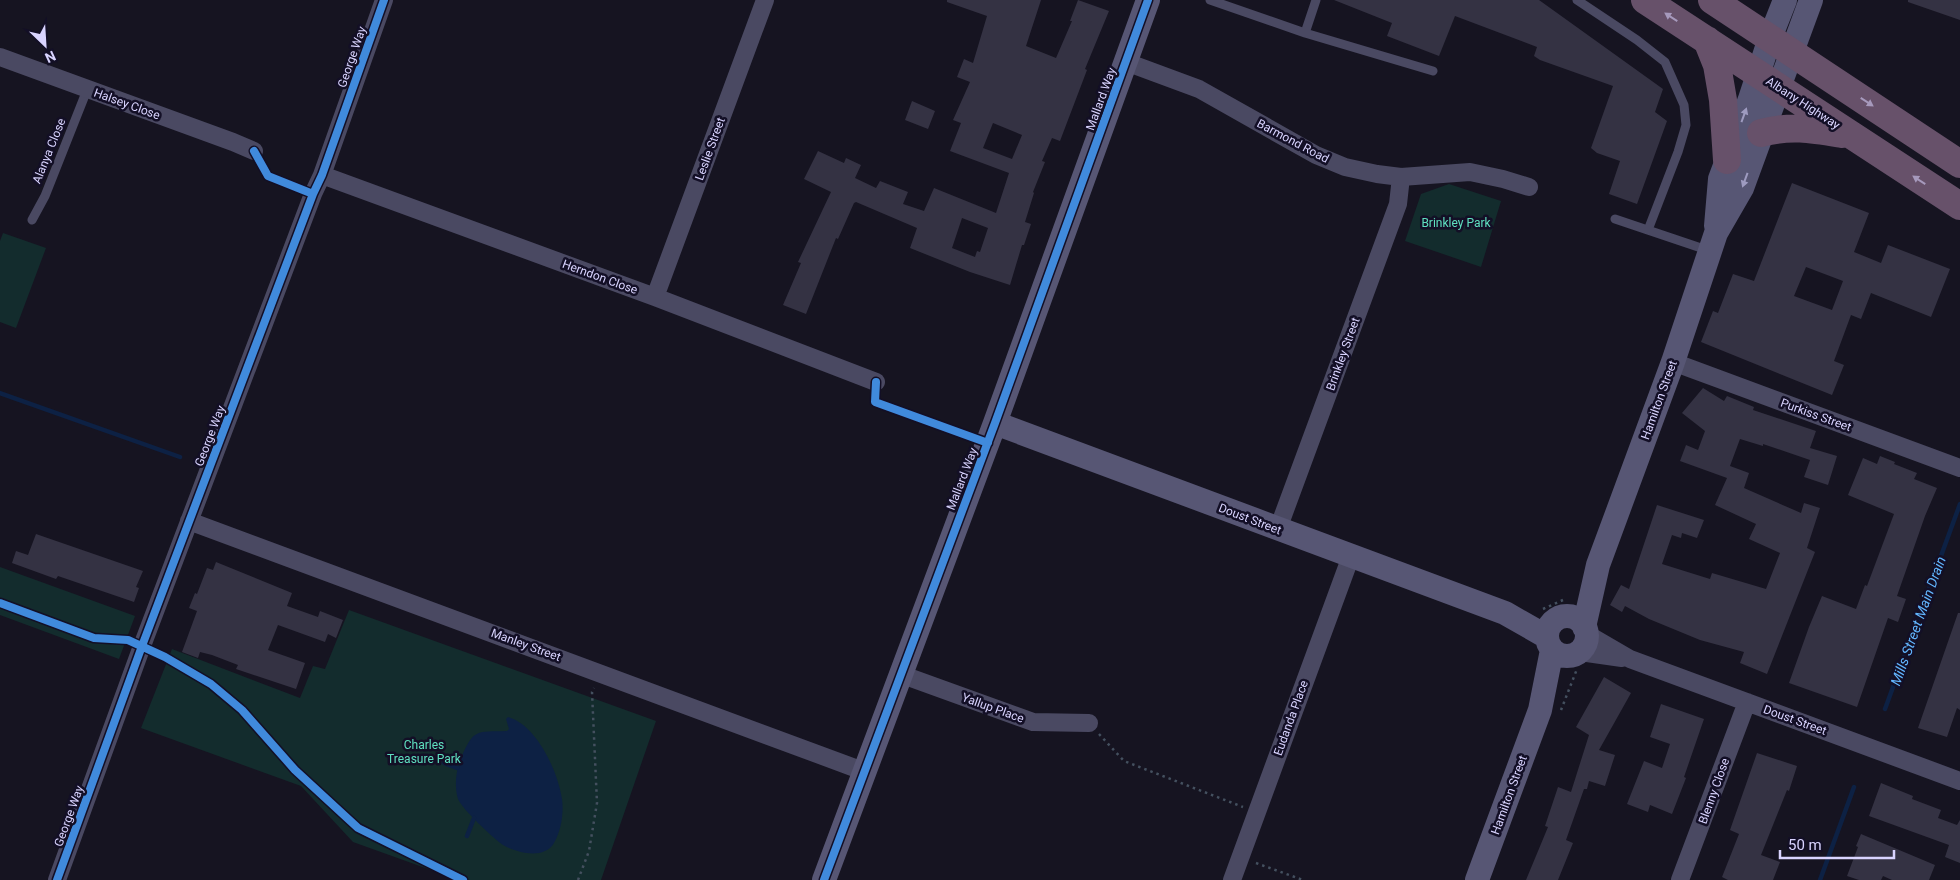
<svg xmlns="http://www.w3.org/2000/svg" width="1960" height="880" viewBox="0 0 1960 880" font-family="Roboto,sans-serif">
<rect width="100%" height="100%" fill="#161421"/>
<!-- green -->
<path fill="#132c2d" d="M1449,184L1501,201L1481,267L1405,241L1421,194Z
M3,233L46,248L16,328L0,322V241Z
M0,567L135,616L119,659L0,615Z
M349,610L656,721L601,880H456V879L353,842L301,786L141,728L172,649L300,698L313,666L325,669Z"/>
<!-- water -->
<path fill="#0d2144" d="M508,717C537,725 558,772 562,799C564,813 561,831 554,843C544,860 517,853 503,845C493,838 462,809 458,799C454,785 456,771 461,758C474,728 476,732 507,731L509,729L506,719Z"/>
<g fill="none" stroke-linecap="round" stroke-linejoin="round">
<!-- stream -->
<path stroke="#0d2144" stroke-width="4.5" d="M0,393L180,457
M1885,709L1960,504
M444,763L457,768
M467,836L474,818
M1820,880L1854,787"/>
</g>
<!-- building -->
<path fill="#343243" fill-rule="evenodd" d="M947,0H1041L1026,46L1056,58L1072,21H1070L1078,0L1109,11L1085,69L1087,70L1060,141L1052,138L1042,161L1045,162L1033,192L1034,193L1025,222L1031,224L1024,245H1022L1010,285L970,272L910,248L917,228L856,202L854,203L838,239L836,238L806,314L783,305L801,263L798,262L831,192L804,179L818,151L844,163L846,158L861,165L855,178L876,188L880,181L908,192L903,204L924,211L934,188L996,213L1009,173L950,151L961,123L953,120L970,82L957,77L964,59L973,63L987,16L947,2ZM993,123L1022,135L1012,159L983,148ZM962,218L988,228L980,252L977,251L975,257L952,248Z
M1334,0H1539L1663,89L1655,112L1667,121L1637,204L1609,194L1620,161L1597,153L1591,148L1613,86L1540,60L1534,56L1537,47L1455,16L1439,56L1387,36L1392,23Z
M1908,0H1960V20L1908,2Z
M912,101L935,111L928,129L905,120Z
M1792,183L1869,213L1854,252L1881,263L1888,245L1950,269L1931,317L1871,293L1861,319L1851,315L1834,361L1844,365L1832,395L1701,342L1713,311L1718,313L1733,274L1754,281ZM1806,267L1843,281L1832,310L1794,296Z
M1703,388L1724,401L1727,396L1754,407L1753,410L1816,431L1810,448L1837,456L1828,485L1804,477L1810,460L1763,444V446L1740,439L1730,466L1749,473L1744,488L1801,513L1804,503L1820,508L1807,548L1815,552L1767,674L1740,663L1744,652L1700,640L1649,619L1625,606L1622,612L1610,605L1621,585L1629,589L1657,505L1704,520L1697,538L1682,533L1681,538L1672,535L1662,564L1710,579L1712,573L1766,589L1780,553L1749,539L1756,524L1715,505L1727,478L1680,461L1686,445L1698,450L1705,431L1682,413Z
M1880,456L1895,462L1894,464L1917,473L1914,479L1937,488L1925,516L1897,596L1906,599L1898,622L1888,618L1857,707L1789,683L1809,627L1822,596L1856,609L1865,585L1867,586L1894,514L1848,495L1863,458L1877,464Z
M36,534L143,571L136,587L139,588L134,602L58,576L56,579L12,563L16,551L28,555Z
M216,562L292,593L287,606L318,617L320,611L343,620L336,638L328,634L325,642L278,625L268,650L305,663L296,689L236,669L238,665L212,655L200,652L198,658L182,652L197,611L189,608L195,593L197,594L207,568L213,570Z
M1958,613H1960V710L1957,708L1947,737L1918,728Z
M1604,677L1631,693L1599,750L1615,755L1605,786L1589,781L1587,789H1584L1566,840L1573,843L1558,880H1526L1548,827L1545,826L1558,787L1571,792L1589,735L1576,727Z
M1661,704L1704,719L1684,777L1686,778L1672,814L1650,805L1648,812L1627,804L1644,761L1662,768L1670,744L1650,737Z
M1757,753L1797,766L1789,791L1787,790L1761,855L1780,862L1773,880H1728L1722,877L1739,834L1730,830Z
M1881,783L1913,796L1912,799L1941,810L1938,818L1957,825L1960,820V863L1945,857L1949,845L1869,816Z
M1861,834L1935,865L1929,880H1892L1883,876L1881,880H1859L1847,876L1858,847L1856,846Z"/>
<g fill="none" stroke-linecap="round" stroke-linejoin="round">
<!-- path -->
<path stroke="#44505f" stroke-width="2.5" stroke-dasharray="2.5 4" stroke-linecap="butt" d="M1543,609L1563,600
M1561,710L1577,669
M1099,734L1124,761L1243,807
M1256,863L1303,880
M578,880L589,851L597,803L592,692L594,688"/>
<!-- lane -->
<path stroke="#4a4962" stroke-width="9" d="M1210,0L1305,33L1433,71
M1577,0L1637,40L1665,62L1684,105L1686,125L1678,152L1648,230
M1305,33L1316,0
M1615,219L1710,251
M32,220L45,196L87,90"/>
<!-- street -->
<path stroke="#4a4962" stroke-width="18" d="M0,57L233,142L254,151
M1126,62L1199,89L1316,155L1345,167L1377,174L1401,177L1470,172L1503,179L1529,187
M322,175L655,297L876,382
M655,297L765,0
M1673,362L1960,468
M189,521L863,771
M1278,529L1398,204L1401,177
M1587,634L1630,659L1960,781
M1580,652L1622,658
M900,674L1033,722L1089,723
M57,880L142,646L313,194L322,175L384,0
M1232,880L1351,556
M1680,880L1747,702"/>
<!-- secondary -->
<path stroke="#575674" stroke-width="24" d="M1716,226L1720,179L1750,99L1770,38L1785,0
M995,423L1505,613L1547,637
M1547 636a20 20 0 1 1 40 0a20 20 0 1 1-40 0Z
M1584,627L1598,565L1673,362L1716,233L1742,188L1811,0
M824,880L995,423L1148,0
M1477,880L1540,710L1552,650"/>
<!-- highway -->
<path stroke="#67516a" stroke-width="28" d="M1645,0L1960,206
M1712,0L1960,164
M1707,40L1717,65L1723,100L1727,160
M1761,133C1791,125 1812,129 1842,134"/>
<!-- cycleway casing -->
<g stroke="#130f26" stroke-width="11">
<path id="cycleway" d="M254,151L268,176L313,194
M876,382L875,402L988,443
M0,603L94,638L128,640L165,657L211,684L242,710L295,770L358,828L463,880
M57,880L142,646L313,194L322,175L384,0
M824,880L995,423L1148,0"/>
</g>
<!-- cycleway -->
<use href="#cycleway" stroke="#408adc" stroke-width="8"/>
</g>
<!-- one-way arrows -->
<defs><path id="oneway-solid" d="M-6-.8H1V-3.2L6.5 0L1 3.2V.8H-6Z" transform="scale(1.25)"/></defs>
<g fill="#a699bc">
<use href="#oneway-solid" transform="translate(1671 17) rotate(-147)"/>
<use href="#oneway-solid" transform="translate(1867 102) rotate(33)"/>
<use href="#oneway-solid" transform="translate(1919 180) rotate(-147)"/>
</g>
<g fill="#9e9bc0">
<use href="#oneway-solid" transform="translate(1744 115) rotate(-70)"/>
<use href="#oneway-solid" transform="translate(1745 180) rotate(110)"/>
</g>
<g text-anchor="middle" stroke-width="5" stroke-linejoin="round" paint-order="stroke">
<!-- street labels -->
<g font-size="12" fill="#d9d4ff" stroke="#130f26">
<text transform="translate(352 57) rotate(-71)" y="4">George Way</text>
<text transform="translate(1101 99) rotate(-70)" y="4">Mallard Way</text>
<text transform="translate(1803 103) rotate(33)" y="4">Albany Highway</text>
<text transform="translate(127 104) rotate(20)" y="4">Halsey Close</text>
<text transform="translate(1293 141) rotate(28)" y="4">Barmond Road</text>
<text transform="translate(710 149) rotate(-70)" y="4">Leslie Street</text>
<text transform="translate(49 151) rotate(-68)" y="4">Alanya Close</text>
<text transform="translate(600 277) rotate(20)" y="4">Herndon Close</text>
<text transform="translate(1343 354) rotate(-70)" y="4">Brinkley Street</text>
<text transform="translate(1659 400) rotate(-70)" y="4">Hamilton Street</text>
<text transform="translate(1816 415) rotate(20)" y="4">Purkiss Street</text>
<text transform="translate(210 436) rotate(-69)" y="4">George Way</text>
<text transform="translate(962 479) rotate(-69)" y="4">Mallard Way</text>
<text transform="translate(1250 519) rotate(21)" y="4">Doust Street</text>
<text transform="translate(526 645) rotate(20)" y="4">Manley Street</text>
<text transform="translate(993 708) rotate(20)" y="4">Yallup Place</text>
<text transform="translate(1291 718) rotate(-70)" y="4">Eudanda Place</text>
<text transform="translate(1795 720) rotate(20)" y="4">Doust Street</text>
<text transform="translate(1714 791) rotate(-70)" y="4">Blenny Close</text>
<text transform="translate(1509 795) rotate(-70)" y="4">Hamilton Street</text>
<text transform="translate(69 816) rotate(-70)" y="4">George Way</text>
</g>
<!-- park labels -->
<g font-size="12" fill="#5fe0c0" stroke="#130f26">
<text x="1456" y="227">Brinkley Park</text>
<text x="424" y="749">Charles<tspan x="424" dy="14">Treasure Park</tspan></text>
</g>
<!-- water labels -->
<g font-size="14" font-style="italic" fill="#62b6ff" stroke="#130f26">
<text transform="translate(1918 621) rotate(-70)" y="5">Mills Street Main Drain</text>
</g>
</g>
<!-- north arrow -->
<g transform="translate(45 45) rotate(155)" stroke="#130f26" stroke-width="4" paint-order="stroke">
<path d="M0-4L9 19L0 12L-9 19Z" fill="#d9d4ff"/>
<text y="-8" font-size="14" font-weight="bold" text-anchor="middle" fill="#d9d4ff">N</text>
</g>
<!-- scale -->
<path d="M1780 850v8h114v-8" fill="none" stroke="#d9d4ff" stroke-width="2.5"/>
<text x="1788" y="850" font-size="15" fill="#d9d4ff" stroke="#130f26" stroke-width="4" paint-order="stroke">50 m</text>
</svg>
